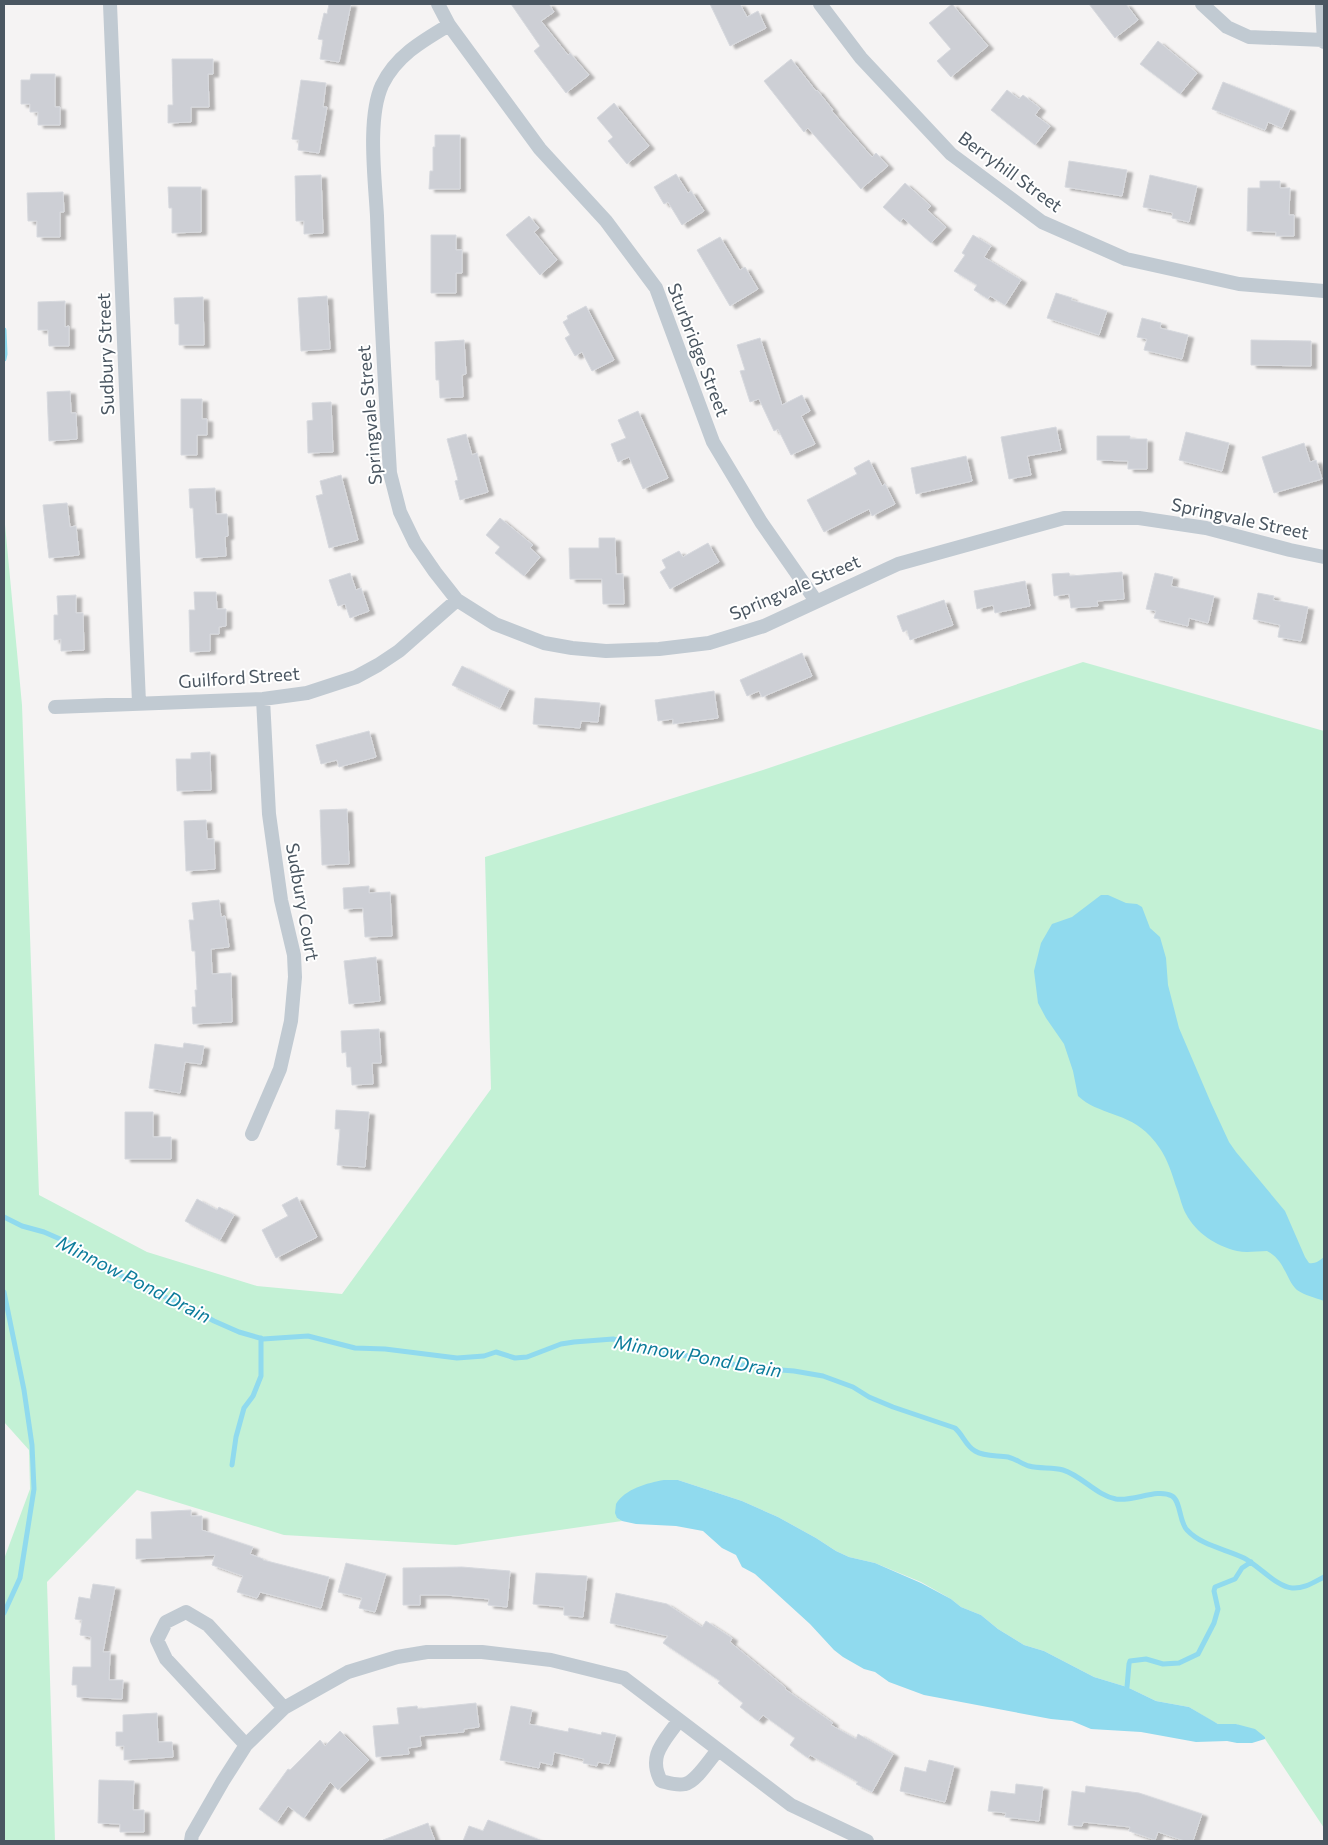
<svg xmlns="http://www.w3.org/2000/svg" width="1328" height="1845" viewBox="0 0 1328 1845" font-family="Commissioner,sans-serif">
<defs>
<filter id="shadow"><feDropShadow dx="5.5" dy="3" stdDeviation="1" flood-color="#0004"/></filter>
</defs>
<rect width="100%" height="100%" fill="#f5f3f3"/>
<!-- green -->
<path fill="#c3f1d5" d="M4,514L22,705L39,1195L147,1252L257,1286L342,1294L491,1089L485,857L763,770L1083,662L1324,731V1828L1265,1739V1737L1236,1724H1218L1212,1721L1189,1707L1156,1701L1127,1687L1094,1677L1044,1651L1024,1645L998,1629L981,1615L961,1607L951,1599L921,1582L875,1563L849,1557L836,1551L816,1538L778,1517L742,1501L678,1480L617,1518L622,1521L456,1545L284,1535L137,1490L47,1582L55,1841H4V1559L30,1489L29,1450L4,1422Z"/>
<!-- water -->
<path fill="#90daee" d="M1101,895H1108L1126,903L1137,904L1142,907L1150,928L1160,937L1166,958L1168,985L1179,1028L1211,1103L1229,1142L1236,1152L1285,1211L1305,1257L1309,1263C1315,1264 1319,1261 1324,1257V1301C1316,1298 1304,1295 1297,1290C1286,1280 1285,1260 1267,1251C1257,1251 1247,1253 1237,1251C1216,1246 1196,1233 1186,1214C1182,1207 1180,1197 1177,1189C1170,1168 1166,1153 1150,1136C1128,1112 1098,1115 1078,1096L1073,1071L1064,1044L1046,1018L1038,1003L1034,971L1041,943L1052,924L1072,917Z
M664,1480H678L742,1501L778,1517L816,1538L836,1551L849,1557L875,1563L921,1583L951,1599L961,1607L981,1615L998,1629L1024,1645L1044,1651L1094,1677L1127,1687L1156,1701L1189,1707L1218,1724H1236L1255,1729L1265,1737V1739L1252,1743H1237L1227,1741L1196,1742L1141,1732L1091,1729L1072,1721L1051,1719L924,1695L889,1682L875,1672L864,1669L843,1657L834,1650L810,1624L755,1574L742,1567L736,1555L722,1548L703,1531L676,1526L636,1524L622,1521L617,1518L615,1513L616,1504C625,1489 647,1483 664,1480Z"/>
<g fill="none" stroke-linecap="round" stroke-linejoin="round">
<!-- stream -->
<path stroke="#90daee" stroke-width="5" d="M4,359L5,354L4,330
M4,1217L22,1226L44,1232L76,1246L110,1269L140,1286L188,1307L214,1321L239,1332L263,1339L308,1336L355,1348L385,1349L457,1358L484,1356L496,1352L515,1358L527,1357L561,1344L574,1342L613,1339L652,1350L700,1358L717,1363L754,1366L768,1369L794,1371L823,1376L853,1387L869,1397L893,1407L955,1428C963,1435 966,1446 975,1451C985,1457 997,1455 1008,1457C1016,1459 1022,1464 1029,1466C1040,1469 1052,1467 1063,1470C1082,1476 1096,1495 1116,1499C1133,1502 1157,1488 1172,1496C1181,1501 1179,1522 1187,1530C1202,1546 1226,1549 1244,1558C1259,1566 1277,1587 1292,1588C1304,1589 1314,1582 1324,1577
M4,1292L24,1390L32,1445L34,1489L20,1578L4,1613
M232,1465L236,1437L244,1408L253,1396L261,1376V1338
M1127,1687L1129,1664L1130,1661L1146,1659L1163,1664L1179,1663L1198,1654L1214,1623L1218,1609L1214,1591L1215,1587L1235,1579L1242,1568L1251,1562"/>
</g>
<!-- building -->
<path fill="#cdcfd5" stroke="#d7d9de" filter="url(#shadow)" d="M329,4H351L339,62L320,59L323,40L318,39L324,13L327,14Z
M511,4H549L554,12L541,21L568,55L570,53L589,75L566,93L534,51L540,46Z
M710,4H740L747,17L758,11L766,28L730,46Z
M952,4L988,46L951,77L937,61L951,49L929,23Z
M1089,4H1126L1138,20L1115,38Z
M1158,41L1197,73L1180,94L1140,64Z
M172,59H213V74H208L209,107H191V122L168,123V105H173Z
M791,59L816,91L817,90L833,110H831L872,157L876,153L888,166L861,189L808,128L804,132L764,81Z
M31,74H55V107H60V125H38V112H30V104H21V80H30Z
M301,80L326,83L323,107H327L319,153L298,150L299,140L292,139Z
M1223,82L1290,109L1282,128L1268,122L1265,130L1212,109Z
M1007,90L1019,99L1023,95L1040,108L1035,115L1050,126L1035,145L991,110Z
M614,103L649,146L627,164L608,141L613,137L597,118Z
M435,135H460V189H429L430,171H433V147H435Z
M1069,161L1127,170L1122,196L1065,187Z
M676,174L688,193L691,191L704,211L682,225L668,202L664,204L654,187Z
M321,175L323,233L304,234V221H296L295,176Z
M1150,175L1197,186L1189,222L1172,218L1173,213L1143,207Z
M1260,181H1280V188H1290L1289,215H1294V236H1276V232L1247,231L1248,188H1260Z
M905,183L931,206L927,210L946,227L931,243L903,218L900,222L883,207Z
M168,187H201V232L172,233V208H169Z
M63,192L64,212H60V237H37V221H28L27,193Z
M529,216L539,228L534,232L557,260L540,275L506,235Z
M431,235H456V250H462V273H456V293H431Z
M973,235L991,246L984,257L1021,280L1005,305L990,296L988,299L974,290L977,285L954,271L965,255L962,253Z
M720,237L740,270L745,267L758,289L730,306L697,250Z
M1056,293L1072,298L1071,300L1107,311L1099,335L1047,318Z
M327,296L330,349L301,351L298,298Z
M203,297L204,345H179V324H175L174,298Z
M65,301V327L69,326V346H49L48,330H38V302Z
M586,306L614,360L592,371L582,352L575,356L565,338L570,335L563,322L568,319L567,316Z
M1142,318L1161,323L1160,328L1188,335L1182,359L1144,350L1147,339L1137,337Z
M760,338L782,405L802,395L810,411L801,416L815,444L791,455L778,429L774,431L759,399L750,402L740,371L745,370L737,345Z
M464,340L466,374L462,375L463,397L440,398L439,380H436L435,342Z
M1251,340L1311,341V366L1251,365Z
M70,391L71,413H76L77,439L49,441L47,392Z
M181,399H202V419H207V435H197V455H181Z
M331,402L333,452L308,453L307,421L313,420L312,403Z
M638,411L668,478L643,489L629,457L618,462L611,444L626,438L618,420Z
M1056,427L1061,450L1027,456L1031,475L1009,479L1001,437Z
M1186,432L1229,443L1222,471L1179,460Z
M466,434L472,455L477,453L488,492L460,500L455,481L458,480L447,439Z
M1097,436H1130V439H1147V469H1128V461L1097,460Z
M1304,443L1310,462L1316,460L1322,479L1274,493L1262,457Z
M966,456L972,481L916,494L911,468Z
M869,460L882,486L885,484L895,504L872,516L869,509L824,532L807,500L857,474L854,468Z
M341,475L358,540L329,548L316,496L323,494L320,481Z
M215,488L216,514H227L228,536L225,537L226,556L196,558L193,508H190L189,489Z
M67,503L70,527L76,526L79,555L49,558L43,505Z
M500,518L533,545L530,548L540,557L524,576L495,553L500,547L486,535Z
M599,538H615L616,574H623L624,604H603L602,579H570L569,548H599Z
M708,543L719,562L670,589L660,572L666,568L662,560L679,551L683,557Z
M1122,572L1124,599L1097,601L1098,606L1071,608L1069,594L1054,596L1052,574L1069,573L1070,576Z
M350,573L356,590L361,588L369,611L350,618L345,604L338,606L329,580Z
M1155,573L1173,577L1171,586L1214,596L1208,623L1189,618L1188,626L1154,618L1156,611L1146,609Z
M1025,581L1030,606L995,613L993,605L977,609L974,591Z
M194,592H216L217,609H226V626L219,627V634H210V651L190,652L189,610H195Z
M1258,593L1274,596L1273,600L1308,607L1301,641L1278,637L1280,625L1253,619Z
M76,595V613H83L84,650L61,651V639L54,640V615H58L57,596Z
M944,600L953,625L910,640L907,630L903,632L897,616Z
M802,653L812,676L762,697L759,691L747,696L740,680Z
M462,666L509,689L500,708L452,685Z
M714,691L718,718L673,724V719L658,721L655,700Z
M535,698L600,703L598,722L581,721L580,728L533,724Z
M369,731L376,757L339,767L337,760L321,764L316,745Z
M210,752L211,790L177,791L176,759H191V753Z
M347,809L349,864L322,865L320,810Z
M206,820L207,839H214L215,869L186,871L184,821Z
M369,886V893L390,892L392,936L365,937L363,908L344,909L343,888Z
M219,900L221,917L225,916L229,947L211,949L212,974L231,973L232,1022L193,1024L192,1007H196L195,990H197L195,951H192L189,920H194L192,903Z
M376,957L380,1001L349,1004L344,961Z
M379,1029L381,1063H372L373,1084L352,1085L351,1067H347L346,1052L342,1053L341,1031Z
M184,1043L204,1046L201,1064L185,1062L180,1093L149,1088L155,1044L183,1048Z
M336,1110L369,1112L365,1167L337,1165L340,1129H335Z
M125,1112H153V1137H171V1159H125Z
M297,1197L317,1237L276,1258L262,1230L288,1216L282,1205Z
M197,1199L217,1210L219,1207L234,1215L220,1240L185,1221Z
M191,1510V1516H202V1530L253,1547L250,1554L263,1559V1560L329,1577L321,1608L260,1592L257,1598L237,1592L243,1576L212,1565L215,1555L136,1559V1539H152L151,1512Z
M346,1563L386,1574L375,1612L359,1608L362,1598L338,1592Z
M462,1567L510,1571L507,1607L488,1605L489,1599L446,1595H420V1605H403V1568Z
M536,1573L587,1576L583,1617L564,1615V1607L533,1604Z
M93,1584L115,1587L103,1652H110L109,1680H123L122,1699L77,1697V1685H72L73,1667H91V1637L80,1635L82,1620L75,1619L79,1597L90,1599Z
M616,1593L667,1604L702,1627L706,1621L732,1638L730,1642L786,1688L785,1689L833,1723L831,1725L856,1739L858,1734L893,1754L872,1792L856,1784L858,1782L810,1755L808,1758L790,1745L795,1738L763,1715L758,1721L740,1707L743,1703L718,1683L720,1681L663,1643L668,1636L610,1623Z
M476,1703L479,1727L464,1729V1732L420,1736L421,1746L408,1748L409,1754L376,1757L373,1726L399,1724L397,1708L417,1706L418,1709Z
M511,1706L532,1710L529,1724L568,1732L569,1728L601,1735L602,1732L616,1735L609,1764L598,1762L597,1766L583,1763L584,1759L554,1752L552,1765L540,1762L539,1768L500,1760Z
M157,1713L158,1742H172L173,1757L124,1760V1746H116V1732H123V1715Z
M340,1731L369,1760L338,1790L330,1782L304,1818L288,1806L277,1822L259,1809L288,1769L290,1770L320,1740L325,1746Z
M929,1760L954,1766L945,1802L900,1791L905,1767L926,1772Z
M99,1780L134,1781L133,1810H144V1832H120V1824L98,1823Z
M1016,1784L1043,1787L1039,1821L1005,1817L1006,1813L988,1811L991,1791L1015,1794Z
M1086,1786L1139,1793L1202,1814L1193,1841H1185L1158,1832L1155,1840L1129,1831L1130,1827L1083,1822L1082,1826L1068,1825L1072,1791L1085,1793Z
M488,1820L540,1840V1841H463L469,1826L483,1831Z
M428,1823L435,1841H384L383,1840Z"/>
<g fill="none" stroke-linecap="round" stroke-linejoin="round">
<!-- street -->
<path stroke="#c1cad2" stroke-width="14" d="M110,4L139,703
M438,4L449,25L540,149L606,221L656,288L713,442L761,522L816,601
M820,4L861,58L951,154L1042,222L1126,259L1239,284L1324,291
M1202,4L1227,27L1249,37L1324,40
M1322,4L1324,42
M449,25C422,41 396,56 382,85C367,118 375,179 377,216C380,302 385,387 390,473L400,512L415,543L435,572L457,600L495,624L544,643L572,648L606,651L659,649L709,643L764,626L898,564L1064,518H1139L1206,528L1290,550L1324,557
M55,707L263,699L307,693L356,677L378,665L399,651L457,600
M252,1134L280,1069L291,1021L295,977L294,955L281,900L269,814L263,699
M679,1720C665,1741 647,1755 661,1781C669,1783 677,1786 685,1784C696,1782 710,1759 718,1750
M246,1745L166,1659L157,1640L166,1622L186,1612L208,1625L284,1708
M191,1841L192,1835L223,1781L246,1745L284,1708L348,1672L397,1657L427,1652H482L551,1660L624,1678L791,1805L867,1841"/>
</g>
<g text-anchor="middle" stroke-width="4" stroke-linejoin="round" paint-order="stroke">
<!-- street labels -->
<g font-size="18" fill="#4a5661" stroke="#fff">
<text transform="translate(1010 172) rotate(36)" y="6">Berryhill Street</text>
<text transform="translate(698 350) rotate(69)" y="6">Sturbridge Street</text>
<text transform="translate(106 354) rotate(-92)" y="6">Sudbury Street</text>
<text transform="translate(370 415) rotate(-95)" y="6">Springvale Street</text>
<text transform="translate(1240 519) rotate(12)" y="6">Springvale Street</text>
<text transform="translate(795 588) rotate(-23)" y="6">Springvale Street</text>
<text transform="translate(239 678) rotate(-4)" y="6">Guilford Street</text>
<text transform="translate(302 902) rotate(80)" y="6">Sudbury Court</text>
</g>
<!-- water labels -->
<g font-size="19" font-style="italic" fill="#0c7c9b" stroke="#fff">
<text transform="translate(134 1279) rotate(27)" y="7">Minnow Pond Drain</text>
<text transform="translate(698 1356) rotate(10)" y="7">Minnow Pond Drain</text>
</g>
</g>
<!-- border -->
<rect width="1328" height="1845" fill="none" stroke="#4a5661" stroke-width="10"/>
</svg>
